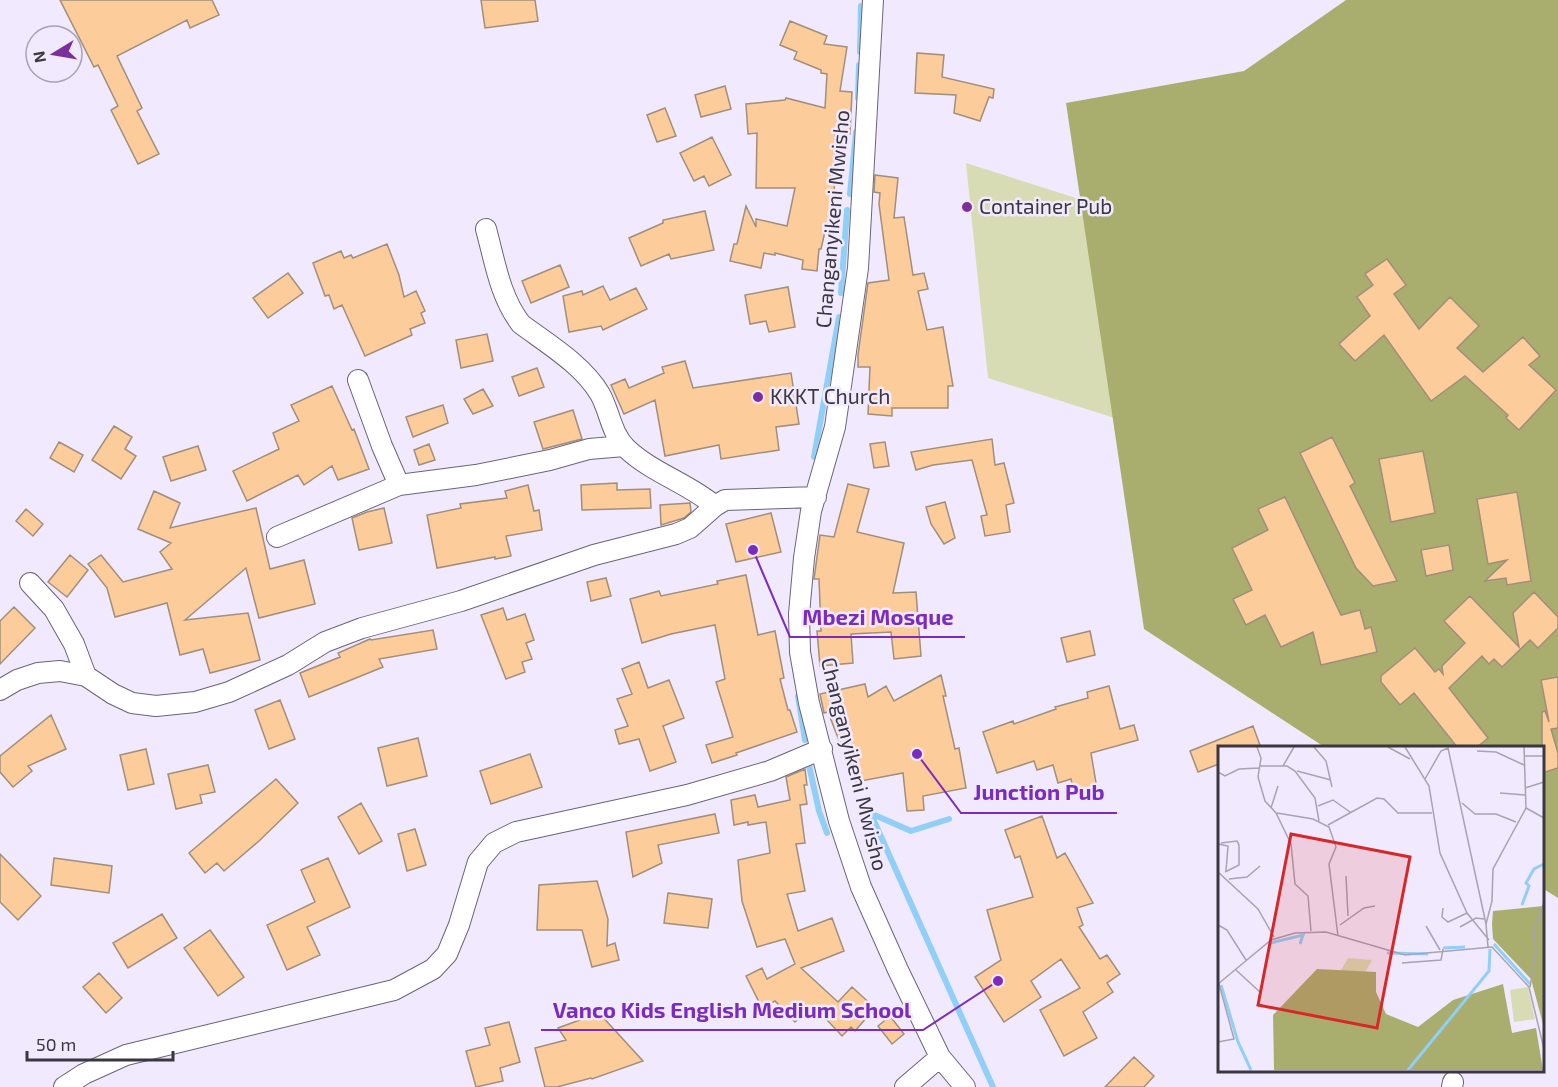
<svg xmlns="http://www.w3.org/2000/svg" width="1558" height="1087" viewBox="0 0 1558 1087" font-family="'Exo 2',sans-serif">
<rect width="100%" height="100%" fill="#f1eafe"/>
<!-- green -->
<path fill="#d7dcb4" d="M966,163L1324,277L1269,467L988,378Z"/>
<!-- forest -->
<path fill="#a9ae6f" d="M1346,0H1558V898L1542,888V748H1326L1144,629L1066,103L1244,71Z"/>
<g fill="none" stroke-linecap="round" stroke-linejoin="round">
<!-- stream -->
<path stroke="#91cff7" stroke-width="6" d="M860,52L861,6
M858,98L859,65
M850,194L856,132
M841,293L847,210
M814,457L839,317
M798,696L805,740
M809,765L819,811L827,833
M870,812L993,1087
M870,813L911,831L949,819"/>
</g>
<!-- building -->
<path fill="#fdcc9b" stroke="#a18e7b" stroke-width="1.5" d="M60,0H212L219,15L190,28L187,20L117,56L142,108L137,111L159,154L138,164L111,110L118,106L98,65L94,67Z
M481,0H535L538,21L485,28Z
M790,21L827,36L824,44L847,47L840,91L852,92L850,134L835,133L834,212L831,228L826,227L821,249H819L817,271L802,269L803,260L775,253V255L764,253L761,268L730,261L734,244H737L746,206L756,227V219L787,226L795,188H756L757,133L748,134L746,104L785,100L786,98L825,108L827,74L821,73V70L794,59L797,52L780,45Z
M917,53L944,55L942,77L994,89L993,98L989,97L980,121L954,113L956,95L915,93Z
M725,86L731,109L701,117L695,95Z
M665,108L676,136L657,142L647,115Z
M712,137L731,175L709,186L704,176L694,181L680,153Z
M875,175L898,178L894,218L904,217L913,275L924,273L928,289L918,291L927,330L943,327L953,386H948V408H892V416L868,414L870,367H858V355L868,283L889,280L879,204L880,193L874,192Z
M705,211L714,250L671,259L669,254L641,266L629,238L663,223V220Z
M387,244L399,275L404,297L416,291L425,311L421,313L425,323L410,329L412,335L365,356L342,305L334,309L329,295L325,296L313,263L341,251L344,258L351,255L353,258Z
M1387,259L1406,285L1394,294L1419,329L1450,297L1479,326L1457,348L1483,372L1523,337L1540,356L1529,365L1556,390L1519,430L1506,418L1508,415L1465,376L1431,401L1384,335L1355,361L1339,344L1370,316L1357,297L1373,285L1365,274Z
M560,265L569,287L531,303L522,281Z
M288,273L303,293L268,318L253,298Z
M603,286L610,300L636,288L647,309L603,330L601,326L569,332L563,296L582,291L583,295Z
M788,287L795,327L769,332L766,321L750,324L745,295Z
M487,334L493,361L461,368L456,340Z
M685,361L693,388L791,373L799,424L776,427L779,450L721,459L719,445L665,456L655,400L624,414L611,385L625,379L629,388L664,373L662,367Z
M537,368L544,387L519,396L512,377Z
M332,386L352,430L354,429L369,469L338,480L332,466L304,485L298,475L247,501L233,471L279,449L273,433L299,421L291,405Z
M483,389L493,406L473,414L464,399Z
M443,405L448,423L413,437L406,417Z
M573,410L582,439L543,449L534,422Z
M114,426L132,437L125,449L136,456L121,479L92,460Z
M1332,437L1355,483L1350,486L1397,581L1373,586L1356,568L1300,453Z
M992,439L995,465L1004,463L1014,503L1006,505L1010,532L985,536L981,516L987,515L972,460L933,465L916,470L911,452Z
M59,442L83,455L74,472L50,458Z
M885,442L889,466L874,468L870,444Z
M429,444L435,460L419,465L414,450Z
M198,446L206,470L171,481L163,457Z
M1423,451L1435,513L1391,522L1379,459Z
M617,483V490L650,489L651,508L582,510L581,485Z
M848,484L869,489L857,532L904,543L893,593L916,592L921,656L894,659L891,632L851,634L853,663L820,666L817,631H821L819,579H814L820,535L834,537Z
M528,485L534,511L539,510L542,530L506,536L511,556L495,559V557L437,568L427,515L461,508L460,504L507,498L505,491Z
M154,491L180,503L170,528L256,508L270,569L304,560L315,604L259,618L246,568L185,620L248,613L260,660L210,673L203,649L180,655L167,603L115,617L107,588L88,564L101,555L123,582L172,569L160,552L171,543L138,529Z
M1517,492L1531,581L1507,585L1506,578L1485,581L1507,560L1488,564L1477,499Z
M1285,497L1341,615L1360,610L1365,629L1371,627L1377,652L1321,665L1313,632L1281,647L1265,615L1246,625L1233,599L1252,590L1232,548L1268,530L1258,509Z
M945,502L955,538L944,544L931,524L926,507Z
M690,503L691,512L684,518L661,525L660,505Z
M384,508L392,543L359,550L352,518L367,512Z
M26,509L43,524L33,536L16,521Z
M771,513L781,552L736,562L726,524Z
M1449,545L1453,570L1426,576L1421,550Z
M70,555L88,570L67,597L48,582Z
M746,575L758,635L775,631L784,678L780,679L788,710H790L797,732L736,753L737,755L712,763L706,745L733,737L716,682L725,679L715,625L671,634L642,643L630,599L659,591L661,596L718,584L717,581Z
M606,578L611,596L591,601L587,582Z
M1534,592L1558,617V628L1538,648L1530,640L1502,667L1494,659L1489,664L1482,656L1449,688L1488,738L1476,748H1458L1414,693L1400,705L1381,682V676L1415,648L1435,672L1439,669L1443,674L1442,666L1465,643L1444,621L1470,596L1519,647L1513,613Z
M14,607L35,628L0,664V621Z
M503,608L507,620L525,614L534,640L526,643L532,659L522,662L525,672L506,679L481,615Z
M433,630L437,649L379,659L383,667L309,697L300,673L340,657L338,653L370,639L371,640Z
M1090,631L1095,655L1067,662L1061,638Z
M639,662L648,688L669,680L684,718L663,726L676,762L650,771L639,739L619,744L615,730L628,726L617,699L632,694L622,669Z
M941,675L946,696H943L955,749L959,748L966,788L923,796L924,810L907,811L903,773L856,782L847,741L840,743L828,712L824,713L820,694L865,684L868,697L886,686L894,701Z
M1558,677V728L1551,729L1558,753V768L1542,773V712L1545,711L1549,722L1541,680Z
M1109,686L1120,729L1134,725L1138,740L1091,753L1097,789L1074,793L1071,779L1058,783L1053,765L1037,770L1034,761L997,773L983,732L1013,721L1014,724L1056,709L1055,707L1088,698L1087,692Z
M280,700L295,739L269,749L255,710Z
M51,715L66,749L28,766L32,771L13,787L0,772V756Z
M1253,726L1261,748H1219V764L1198,772L1190,751Z
M418,738L427,776L387,786L378,748Z
M146,749L154,784L128,790L120,755Z
M530,754L542,787L491,804L480,771Z
M208,765L215,792L200,795L202,803L176,809L168,774Z
M805,769L807,785H804L807,804L800,805L805,843L796,844L805,891L787,894L798,931L832,918L844,951L801,968L838,1002L852,987L875,1008L855,1031L851,1027L842,1036L813,1005L795,1022L775,1001L762,1008L746,976L762,968L767,979L795,964L785,939L757,947L742,901L738,860L770,853L766,822L748,825V822L734,825L731,800L755,795L758,807L790,800L786,777Z
M276,779L298,803L259,841L224,871L217,863L205,873L189,853Z
M361,803L382,841L359,854L338,817Z
M715,814L719,833L658,845L662,863L633,877L626,832Z
M1042,816L1057,858L1065,853L1093,903L1077,908L1083,925L1079,927L1100,959L1107,955L1120,974L1107,983L1113,992L1083,1012L1097,1038L1064,1056L1040,1010L1080,988L1061,959L1031,981L1041,997L1004,1022L975,977L1001,960L987,910L1033,897L1020,856L1015,858L1005,830Z
M415,829L426,865L407,871L398,834Z
M0,854L41,896L18,920L0,902Z
M54,858L112,866L109,893L51,885Z
M328,858L350,907L307,927L320,955L287,970L267,925L315,902L301,870Z
M597,881L608,919L607,946L615,943L619,960L592,967L582,930H537L539,885Z
M668,893L712,899L708,928L664,923Z
M162,914L177,938L128,968L113,943Z
M210,930L244,977L218,996L184,948Z
M99,973L122,998L106,1013L83,987Z
M599,1013L643,1061L592,1079L591,1078L557,1087H545L535,1048L566,1040L558,1028Z
M890,1016L904,1034L892,1044L878,1026Z
M509,1022L520,1062L500,1068L503,1081L476,1087L466,1051L490,1045L485,1028Z
M1134,1057L1154,1076L1144,1087H1105Z"/>
<g fill="none" stroke-linecap="round" stroke-linejoin="round">
<!-- minor casing -->
<g stroke="#6c6379" stroke-width="22">
<path id="minor" d="M873,0L858,268L835,427L811,511L804,558L799,614L800,652L809,703L839,821L861,887L898,970L940,1057L965,1087
M486,229C495,262 500,297 521,324C548,344 583,365 600,394C610,412 611,433 626,448C652,473 688,483 715,506
M358,380L382,446L399,485
M277,537L399,485L476,475L550,460L589,449L624,446
M30,583L54,609L74,644L86,676
M0,690L17,680L38,673L60,671L86,676L113,694L132,703L156,706L195,702L229,692L288,665L325,642L362,628L461,601L594,555L676,534L690,528L715,506L725,500L816,497
M64,1087L84,1074L126,1055L394,990L433,969L447,954L459,925L478,862L494,843L516,832L687,795L770,771L822,749
M905,1087L940,1057
M1452,1087L1453,1082"/>
</g>
<!-- minor -->
<use href="#minor" stroke="#fff" stroke-width="20"/>
</g>
<!-- markers -->
<g fill="#7e2d9d" stroke="#f1eafe" stroke-width="2">
<circle cx="967" cy="207" r="6"/>
<circle cx="758" cy="397" r="6"/>
</g>
<g text-anchor="middle" stroke-width="5" stroke-linejoin="round" paint-order="stroke">
<!-- poi labels -->
<g font-size="21" fill="#3b3741" stroke="#f1eafe" text-anchor="start">
<text x="979" y="214">Container Pub</text>
<text x="770" y="404">KKKT Church</text>
</g>
<!-- street labels -->
<g font-size="21" fill="#3b3741" stroke="#f1eafe">
<text transform="translate(833 219) rotate(-85)" y="7">Changanyikeni Mwisho</text>
<text transform="translate(854 764) rotate(76)" y="7">Changanyikeni Mwisho</text>
</g>
</g>
<!-- overview -->
<g transform="translate(1218 746)">
<rect width="326" height="326" fill="#f1eafe"/>
<path d="M130,212L154,214L134,250L114,240ZM310,241L317,273L296,276L292,244Z" fill="#d7dcb4"/>
<path d="M325,160V278L313,233L275,193L274,178L275,165ZM99,223L158,226V246L168,268L200,281L235,254L285,238L294,287L318,282L325,324H56L55,269Z" fill="#a9ae6f"/>
<path fill="none" stroke="#91cff7" stroke-width="3" d="M304,159L311,140L308,137L316,123L326,118M52,197L85,189L82,198M276,198L312,238M225,202L247,201M169,207L210,208M3,239L20,296L33,324M190,324L271,225L272,203"/>
<path fill="none" stroke="#a8a2b2" stroke-width="1.5" d="M39,1L43,12L40,31L47,55L58,67L73,98L77,138L90,150L93,185M96,1L108,15L114,41M170,1L192,13M187,1L211,40L222,107L249,167L271,194M259,5L278,6L306,19M306,10H326M42,20H69L77,25L97,52L101,75M65,20L76,1M79,25L113,34M0,26L7,30L21,23L41,22M207,33L223,5L230,2L268,178M307,42L326,36M282,47L307,49M244,57L257,68H278L298,76M100,60L115,54L132,66M53,62L60,40M308,62L326,72M59,67L95,73L111,81L118,101L111,118L120,190M110,79L159,52L166,53L180,67H214M3,97L19,95L21,99V119L7,126M0,98L10,100L8,125M0,126L40,163L56,191M128,130L130,170M11,133L29,131L42,120M225,162L224,171L230,176L249,167M0,179L9,184L28,214M122,179L146,162L157,160M208,180L222,204M242,181L258,172L266,173M270,201L268,178L274,155L275,123L308,62L306,1M184,217L223,214L225,203M18,224L43,247M0,238L53,194L77,187L108,186L187,209L274,201L311,241L326,303M312,241L318,206L316,183L326,156M0,296L16,293L1,238"/>
<path fill="#d62828" fill-opacity="0.15" stroke="#d62828" stroke-width="3" d="M73,88L192,111L159,282L40,259Z"/>
<rect width="326" height="326" fill="none" stroke="#3b3741" stroke-width="3"/>
</g>
<!-- callouts -->
<path fill="none" stroke="#7b2cbf" stroke-width="2" d="M753 550L790 637H965M917 754L961 813H1117M998 981L923 1030H541"/>
<g fill="#7b2cbf" stroke="#f1eafe" stroke-width="2">
<circle cx="753" cy="550" r="6"/>
<circle cx="917" cy="754" r="6"/>
<circle cx="998" cy="981" r="6"/>
</g>
<g font-size="22" text-anchor="middle" font-weight="bold" fill="#7b2cbf" stroke="#f1eafe" stroke-width="5" stroke-linejoin="round" paint-order="stroke">
<text x="878" y="625">Mbezi Mosque</text>
<text x="1039" y="800">Junction Pub</text>
<text x="732" y="1018">Vanco Kids English Medium School</text>
</g>
<!-- north arrow -->
<g transform="translate(54 54) rotate(259)"><circle r="28" fill="#f1eafe" stroke="#a8a2b2" stroke-width="1.5"/>
<path d="M0-4.5L10 22L0 15L-10 22Z" fill="#7e2d9d"/>
<text y="-9" font-size="16" font-weight="bold" text-anchor="middle" fill="#3b3741">N</text>
</g>
<!-- scale -->
<path d="M27 1051v9h146v-9" fill="none" stroke="#3b3741" stroke-width="3"/>
<text x="36" y="1051" font-size="18" fill="#3b3741" stroke="#f1eafe" stroke-width="4.5" paint-order="stroke">50 m</text>
</svg>
